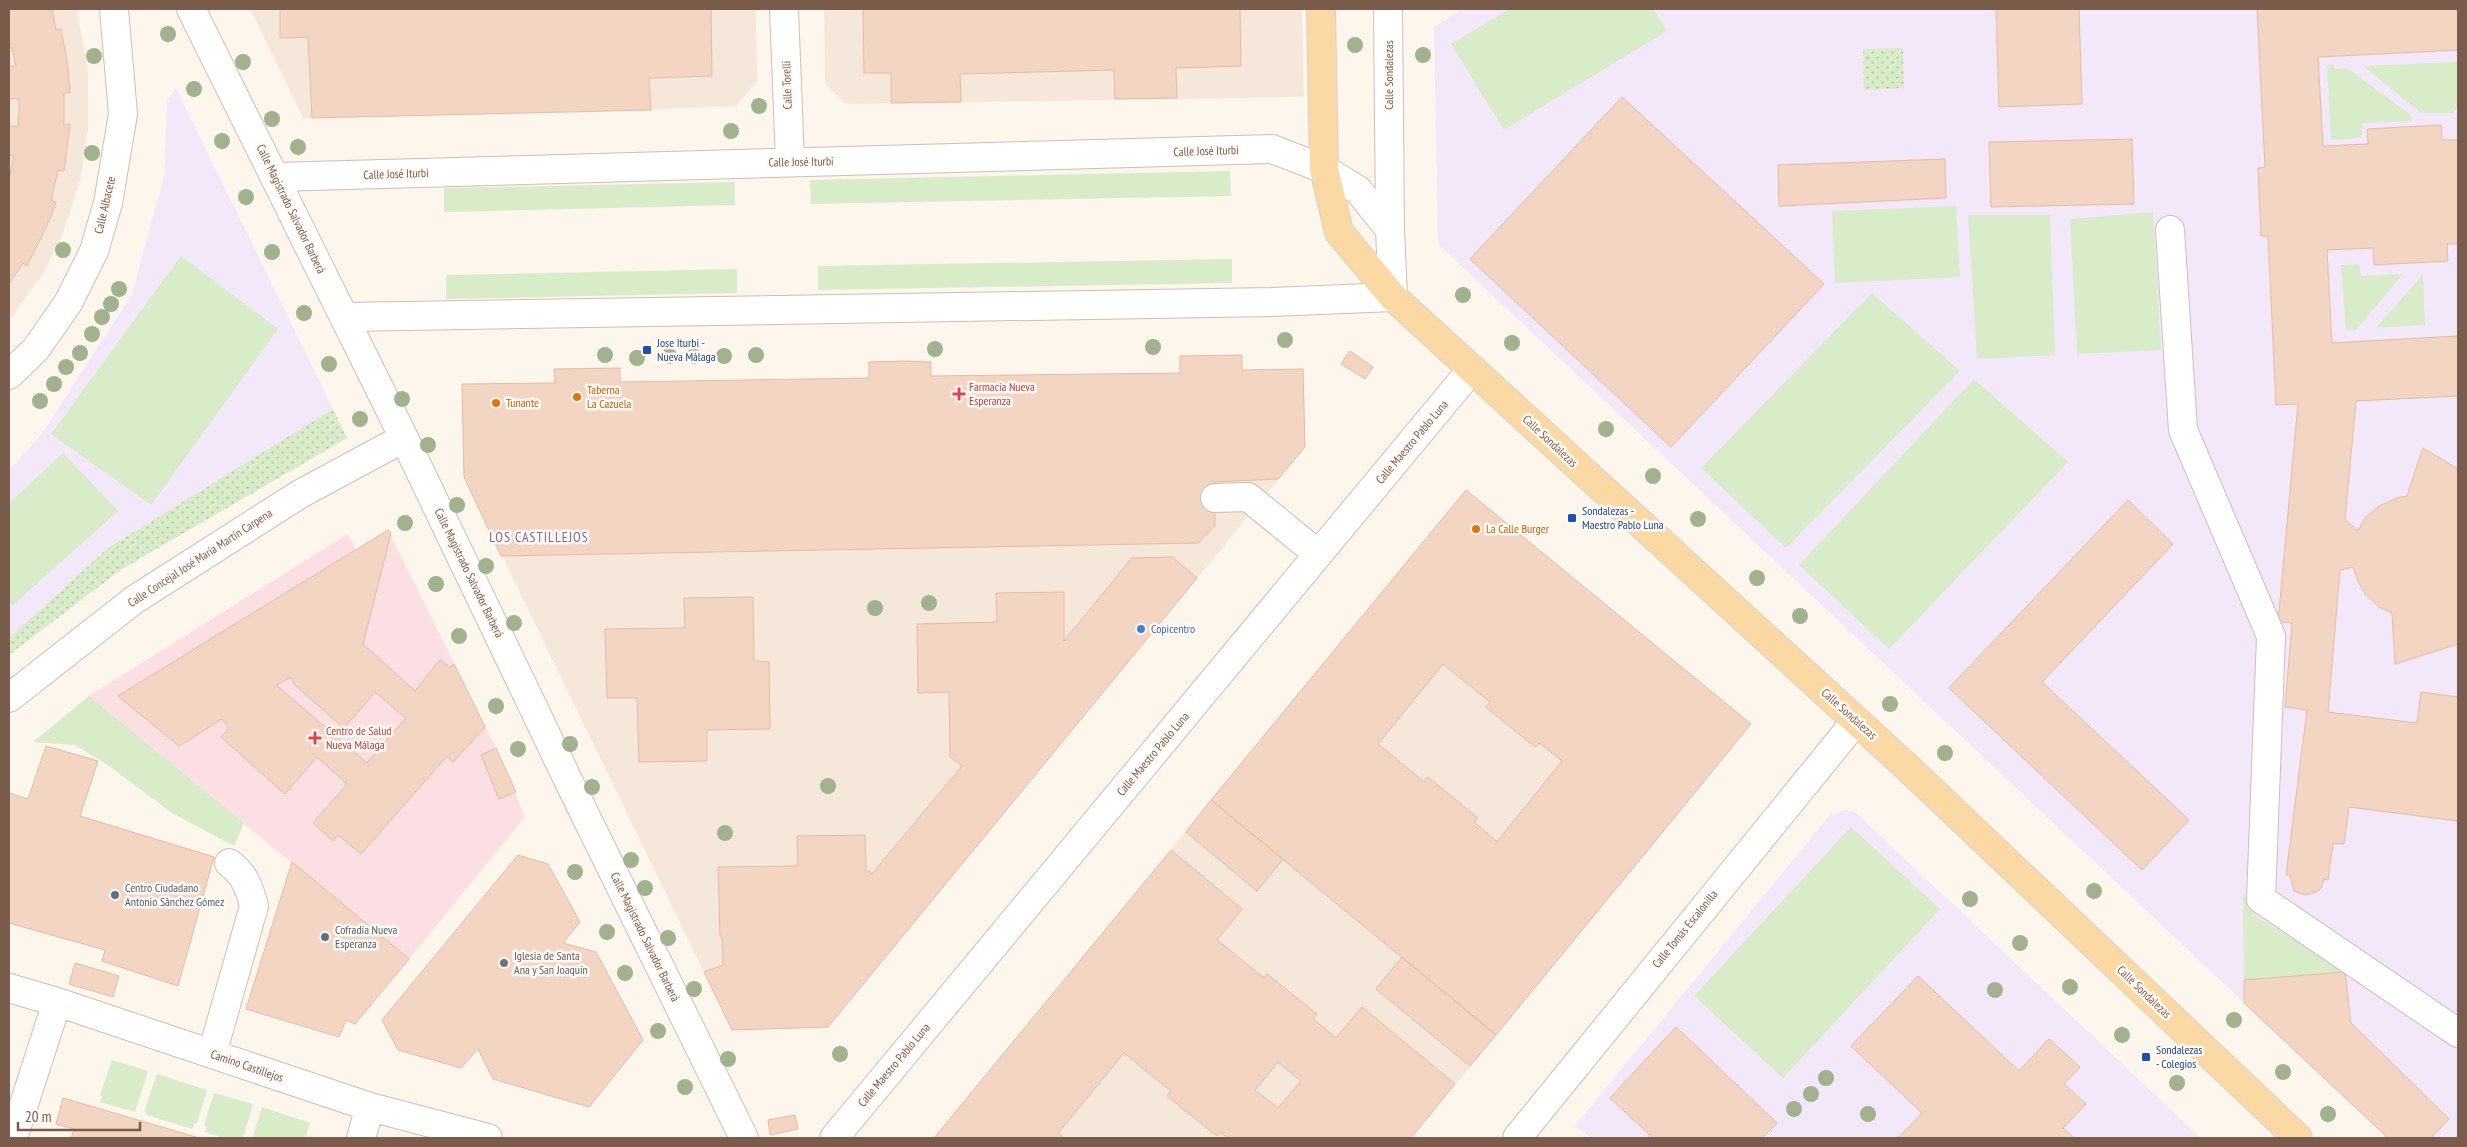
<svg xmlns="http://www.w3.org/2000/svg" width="2467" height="1147" viewBox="0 0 2467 1147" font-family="'PT Sans Narrow',sans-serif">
<defs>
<pattern id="grass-dots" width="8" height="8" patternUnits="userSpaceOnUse" patternTransform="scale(1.25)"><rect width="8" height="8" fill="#d8ecc9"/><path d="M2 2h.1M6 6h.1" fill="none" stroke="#b4c2a5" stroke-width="1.8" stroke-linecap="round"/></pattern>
</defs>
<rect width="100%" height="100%" fill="#fdf6ec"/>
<!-- residential -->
<path fill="#f5e8da" d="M9,9H77L88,72V127L80,182L61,238L45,270L9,321Z
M250,9H756L757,81L736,106L581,112L303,118Z
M824,9H1302L1304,97L846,104L825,83Z
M1242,355V370L1303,369L1305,447L828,1027L732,1030L464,477L462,384L554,383V369L620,368V382L869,378V362L909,361L931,362V376L1180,373V356Z
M1466,490L1751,724L1657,840L1411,1138H934Z"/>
<!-- education -->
<path fill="#f3e8fa" d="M1463,9H2458V1138H2388L1438,244L1434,27Z
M176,88L333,409L108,548L9,638V470L41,435L132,294L164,176L167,101Z
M1846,810L1855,812L2201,1138H1591L1575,1126L1830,815Z"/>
<!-- medical -->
<path fill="#fbdfe3" d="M388,530L496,748L525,817L409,959L89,696L348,534L356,550Z"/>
<!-- grass -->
<path fill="url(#grass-dots)" d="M1903,48L1904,88L1864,90L1863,49Z
M333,409L347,438L122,569L9,655V638L108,548Z"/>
<!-- garden -->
<path fill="#d8ecc9" d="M1510,9H1653L1667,31L1504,130L1451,44Z
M2458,62V107L2453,113H2421L2363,66Z
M2334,64V69L2347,68L2411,115L2412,121L2362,123V138L2331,140L2327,65Z
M1230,171L1231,196L811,204L810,180Z
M735,182V205L444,212V188Z
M1956,206L1960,277L1835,283L1832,211Z
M2153,212L2161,350L2077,354L2070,219Z
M1968,215H2050L2055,355L1977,359Z
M181,256L278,329L151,505L51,434Z
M1232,259V283L818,290V266Z
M2359,264L2361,276L2403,274L2356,330H2346L2341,265Z
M737,269V293L446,299V275Z
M2423,274L2425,325L2376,328Z
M1872,293L1960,371L1786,548L1701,468Z
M1974,379L2068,462L1889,649L1799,565Z
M63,453L118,511L12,606L9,603V503Z
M89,696L244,823L234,846L172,813L109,766L75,745L33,742Z
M1851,827L1940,909L1783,1078L1694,996Z
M2243,891L2254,915L2345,972L2244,980Z
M112,1060L148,1071L135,1112L100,1102L102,1096L100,1095Z
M157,1074L207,1090L197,1123H194L193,1129L146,1115L145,1109Z
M214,1093L253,1104L243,1138H224L205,1132L207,1127L204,1125Z
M262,1107L310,1123L305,1138H252Z"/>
<!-- building -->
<path fill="#f3d5c3" stroke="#e6bba3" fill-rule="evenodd" d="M9,9H52L56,30L61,29L67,60L70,93H64V125L70,124L64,171L58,170L51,201L56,202L50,219L27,266L23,263L9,284V179L14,156L9,155V126L18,127L19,112V99H9V67L16,66L12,48H9Z
M280,9H711L712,76L649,78L651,110L312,118L308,37L280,38Z
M863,9H1240L1241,66L1176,68L1177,98L1115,99L1114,70L960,74L961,102L891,103V73H864Z
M1996,9H2079L2082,104L1999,107Z
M2257,9H2458V50L2318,57L2323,146L2368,144L2367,129L2441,125L2442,140H2458V244H2447L2448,261L2374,265L2373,248L2327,250L2332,343L2458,336V396L2356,401L2345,519L2358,531L2365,518L2379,506L2397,498L2407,496L2423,448L2458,469V644L2395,664L2392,613L2379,607L2365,594L2358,581L2353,567L2340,570L2328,712L2417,723L2421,692L2458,697V821L2349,807L2344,844L2333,843L2328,880L2324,879L2321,888L2316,892L2305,895L2294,891L2290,875H2286L2307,710L2285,707L2292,623L2278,622L2298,404L2276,405L2268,236H2261L2258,168L2265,167Z
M1622,97L1824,284L1671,447L1470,259Z
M2132,139L2134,204L1991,207L1989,142Z
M1945,159L1946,198L1779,206L1778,165Z
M1350,351L1373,367L1365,379L1341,364Z
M1242,355V370L1303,369L1305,447L1278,479L1214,482L1215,526L1198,543L501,556L464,477L462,384L555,383L554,369L620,368V382L869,378V362L909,361L931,362V376L1180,373V356Z
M1466,490L1751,724L1496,1035L1211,800ZM1443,664L1490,702L1486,707L1535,747L1539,743L1562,761L1497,842L1474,822L1478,818L1428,777L1424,782L1378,744Z
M2128,500L2173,544L2042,682L2189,820L2142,870L1949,688Z
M388,530L391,533L363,644L415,691L440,660L450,668L454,664L485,727L453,762L447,756L361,854L338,835L333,841L313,823L347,784L317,757L285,794L221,737L229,728L222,719L179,746L118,696ZM291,677L295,685L344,728L375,692L406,718L367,763L276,685Z
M1172,557L1197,578L828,1027L732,1030L704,972L723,965L722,936H720L718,867L798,866L797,836L865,835L866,869L872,874L962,766L950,757L949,692L918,693L917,624L997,622L996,593L1064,592V641L1132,558Z
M753,597L754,661L769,662L770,729L707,730V761L639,762L637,698H607L605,629L685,628L684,598Z
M46,746L98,761L80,816L214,857L178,986L102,961L105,950L9,923V793L28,799Z
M496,748L516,792L499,799L481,755Z
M1211,800L1283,859L1257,891L1186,832Z
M1171,850L1242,909L1217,940L1264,978L1267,974L1317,1014L1313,1019L1336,1038L1362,1007L1455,1084L1411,1138H1228L1220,1132L1217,1136L1167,1096L1171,1091L1124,1053L1058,1133L1064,1138H934ZM1278,1062L1301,1081L1278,1108L1255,1090Z
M518,855L548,864L580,922L563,943L596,952L643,1040L589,1107L493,1079L478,1049L461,1068L398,1050L382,1020Z
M292,862L409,959L355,1024L346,1020L339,1037L246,1009Z
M1402,957L1496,1035L1470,1066L1376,989Z
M75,963L119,976L113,997L69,984Z
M2345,972L2351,1023L2449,1119L2431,1138H2388L2244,1003V980Z
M1918,976L2019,1071L2049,1039L2080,1067L2064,1084L2086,1104L2063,1128L2074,1138H1898L1922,1113L1851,1046Z
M1676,1027L1777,1123L1762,1138H1653L1610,1098Z
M63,1098L172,1130L199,1138H71L74,1129L56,1124Z
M795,1115L798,1129L770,1135L768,1120Z"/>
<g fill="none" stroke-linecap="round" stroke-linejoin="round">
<!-- minor casing -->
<g stroke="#d1beb0" stroke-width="30">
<path id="minor" d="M191,9L404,438L569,782L744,1138
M784,9L790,162
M275,177L1272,149L1324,169L1358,190L1390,230
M2170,230L2183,430L2271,636L2261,899L2458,1033
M344,317L1272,302L1393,297L1390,230L1388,9
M9,375L36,349L68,303L94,251L108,203L123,114L114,9
M1215,498L1248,497L1318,554
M9,698L134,600L300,494L404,438
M9,988L57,1002L370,1107L488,1138
M212,1054L254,906C249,887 245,875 229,863
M13,1138L57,1002
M361,1138L370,1107
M834,1138L1472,369
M1517,1138L1856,721"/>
</g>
<!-- major casing -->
<g stroke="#dad1cd" stroke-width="30">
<path id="major" d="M1321,9L1324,169L1339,232L1393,297L1909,769L2298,1138"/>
</g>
<!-- minor -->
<use href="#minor" stroke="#fff" stroke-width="28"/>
<!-- major -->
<use href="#major" stroke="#fbd9a5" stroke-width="28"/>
</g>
<!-- trees -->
<g fill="#a0b28e">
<circle cx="168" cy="34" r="8"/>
<circle cx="1355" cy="45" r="8"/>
<circle cx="1423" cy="55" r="8"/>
<circle cx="94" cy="56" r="8"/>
<circle cx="243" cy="62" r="8"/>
<circle cx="194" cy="89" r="8"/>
<circle cx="759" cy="106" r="8"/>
<circle cx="272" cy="119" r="8"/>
<circle cx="731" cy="131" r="8"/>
<circle cx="222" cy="141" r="8"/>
<circle cx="298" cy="147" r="8"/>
<circle cx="92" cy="153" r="8"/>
<circle cx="246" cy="197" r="8"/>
<circle cx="63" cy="250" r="8"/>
<circle cx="272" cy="252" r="8"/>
<circle cx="119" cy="289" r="8"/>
<circle cx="1463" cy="295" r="8"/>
<circle cx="111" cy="304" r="8"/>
<circle cx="304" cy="313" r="8"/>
<circle cx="102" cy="317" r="8"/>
<circle cx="92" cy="334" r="8"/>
<circle cx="1285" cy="340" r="8"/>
<circle cx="1512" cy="343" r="8"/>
<circle cx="1153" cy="347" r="8"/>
<circle cx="935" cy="349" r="8"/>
<circle cx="80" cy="353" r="8"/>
<circle cx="605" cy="355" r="8"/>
<circle cx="756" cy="355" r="8"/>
<circle cx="669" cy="356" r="8"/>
<circle cx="694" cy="356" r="8"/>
<circle cx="724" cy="356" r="8"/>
<circle cx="637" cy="358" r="8"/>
<circle cx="329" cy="364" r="8"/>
<circle cx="66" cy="367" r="8"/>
<circle cx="54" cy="384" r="8"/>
<circle cx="402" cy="399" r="8"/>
<circle cx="40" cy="401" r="8"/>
<circle cx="360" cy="419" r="8"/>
<circle cx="1606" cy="429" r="8"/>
<circle cx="428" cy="445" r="8"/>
<circle cx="1653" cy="476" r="8"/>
<circle cx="457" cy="505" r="8"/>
<circle cx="1698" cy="519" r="8"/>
<circle cx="405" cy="523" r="8"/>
<circle cx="486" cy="566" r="8"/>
<circle cx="1757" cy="578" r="8"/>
<circle cx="436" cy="584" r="8"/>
<circle cx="929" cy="603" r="8"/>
<circle cx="875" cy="608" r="8"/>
<circle cx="1800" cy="616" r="8"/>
<circle cx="514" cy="623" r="8"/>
<circle cx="459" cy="636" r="8"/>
<circle cx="1890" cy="704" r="8"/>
<circle cx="496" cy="706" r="8"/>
<circle cx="570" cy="744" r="8"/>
<circle cx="518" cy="749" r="8"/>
<circle cx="1945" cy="753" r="8"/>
<circle cx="828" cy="786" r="8"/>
<circle cx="592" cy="787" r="8"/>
<circle cx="725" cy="833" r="8"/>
<circle cx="631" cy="860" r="8"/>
<circle cx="575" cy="872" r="8"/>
<circle cx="645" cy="888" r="8"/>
<circle cx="2094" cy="891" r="8"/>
<circle cx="1970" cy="899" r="8"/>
<circle cx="607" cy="932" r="8"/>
<circle cx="668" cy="938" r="8"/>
<circle cx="2020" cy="943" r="8"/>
<circle cx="625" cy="973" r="8"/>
<circle cx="2070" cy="987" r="8"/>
<circle cx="694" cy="989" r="8"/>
<circle cx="1995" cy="990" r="8"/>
<circle cx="2234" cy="1020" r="8"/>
<circle cx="658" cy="1031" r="8"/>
<circle cx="2122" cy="1035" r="8"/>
<circle cx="840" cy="1054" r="8"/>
<circle cx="728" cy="1059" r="8"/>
<circle cx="2283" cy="1072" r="8"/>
<circle cx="1826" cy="1078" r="8"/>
<circle cx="2177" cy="1083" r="8"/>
<circle cx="685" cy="1087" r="8"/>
<circle cx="1811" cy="1094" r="8"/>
<circle cx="1794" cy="1109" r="8"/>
<circle cx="1868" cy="1114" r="8"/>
<circle cx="2328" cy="1114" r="8"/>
</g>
<!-- markers -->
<g fill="#1a4fb4" stroke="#fffaf3" stroke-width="2">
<rect x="642" y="345" width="10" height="10" rx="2.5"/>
<rect x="1567" y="513" width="10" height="10" rx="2.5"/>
<rect x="2141" y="1052" width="10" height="10" rx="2.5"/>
</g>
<g fill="#e0444e" stroke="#fffaf3" stroke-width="2">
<path d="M956.5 386.5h5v5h5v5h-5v5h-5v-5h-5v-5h5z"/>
<path d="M312.5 730.5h5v5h5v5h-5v5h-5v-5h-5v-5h5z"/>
</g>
<g fill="#e8710a" stroke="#fffaf3" stroke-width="2">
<circle cx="577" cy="397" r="5"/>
<circle cx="496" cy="403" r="5"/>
<circle cx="1476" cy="529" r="5"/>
</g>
<circle fill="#3f7fe0" stroke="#fffaf3" stroke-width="2" cx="1141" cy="629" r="5"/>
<g fill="#5c6f8a" stroke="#fffaf3" stroke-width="2">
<circle cx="115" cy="895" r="5"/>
<circle cx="325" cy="937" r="5"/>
</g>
<circle fill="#6b7280" stroke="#fffaf3" stroke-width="2" cx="504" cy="963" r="5"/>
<g text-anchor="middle" stroke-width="5" stroke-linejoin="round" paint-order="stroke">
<!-- street labels -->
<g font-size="12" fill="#7a5c4d" stroke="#fffaf3">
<text transform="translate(1389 75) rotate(-90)" y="4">Calle Sondalezas</text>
<text transform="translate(787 85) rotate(-92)" y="4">Calle Torelli</text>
<text transform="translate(1206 151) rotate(-2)" y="4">Calle José Iturbi</text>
<text transform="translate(801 162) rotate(-1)" y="4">Calle José Iturbi</text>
<text transform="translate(396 174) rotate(-2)" y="4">Calle José Iturbi</text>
<text transform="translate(105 205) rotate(-77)" y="4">Calle Albacete</text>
<text transform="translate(291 209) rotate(64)" y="4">Calle Magistrado Salvador Barberá</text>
<text transform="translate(1550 441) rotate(43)" y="4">Calle Sondalezas</text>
<text transform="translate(1412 442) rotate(-50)" y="4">Calle Maestro Pablo Luna</text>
<text transform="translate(200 558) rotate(-33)" y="4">Calle Concejal José María Martín Carpena</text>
<text transform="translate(469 573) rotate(64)" y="4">Calle Magistrado Salvador Barberá</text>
<text transform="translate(1849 714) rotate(42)" y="4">Calle Sondalezas</text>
<text transform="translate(1153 754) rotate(-50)" y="4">Calle Maestro Pablo Luna</text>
<text transform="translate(1685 929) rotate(-51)" y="4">Calle Tomás Escalonilla</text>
<text transform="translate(645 937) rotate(64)" y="4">Calle Magistrado Salvador Barberá</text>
<text transform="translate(2144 992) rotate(44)" y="4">Calle Sondalezas</text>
<text transform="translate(894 1065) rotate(-50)" y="4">Calle Maestro Pablo Luna</text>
<text transform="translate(247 1066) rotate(19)" y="4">Camino Castillejos</text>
</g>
<!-- transit labels -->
<g font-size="12" fill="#164399" stroke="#fffaf3" text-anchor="start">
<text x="657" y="347">Jose Iturbi -<tspan x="657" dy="14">Nueva Málaga</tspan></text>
<text x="1582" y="515">Sondalezas -<tspan x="1582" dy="14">Maestro Pablo Luna</tspan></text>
<text x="2156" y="1054">Sondalezas<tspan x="2156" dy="14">- Colegios</tspan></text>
</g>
<!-- health labels -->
<g font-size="12" fill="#be3a42" stroke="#fffaf3" text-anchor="start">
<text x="969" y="391">Farmacia Nueva<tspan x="969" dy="14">Esperanza</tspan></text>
<text x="326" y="735">Centro de Salud<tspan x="326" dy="14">Nueva Málaga</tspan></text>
</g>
<!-- food labels -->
<g font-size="12" fill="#c56008" stroke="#fffaf3" text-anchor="start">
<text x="587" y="394">Taberna<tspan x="587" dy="14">La Cazuela</tspan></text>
<text x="506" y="407">Tunante</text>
<text x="1486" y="533">La Calle Burger</text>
</g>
<!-- shop labels -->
<g font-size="12" fill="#366cbe" stroke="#fffaf3" text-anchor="start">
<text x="1151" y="633">Copicentro</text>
</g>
<!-- service labels -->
<g font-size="12" fill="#4e5e75" stroke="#fffaf3" text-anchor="start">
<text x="125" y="892">Centro Ciudadano<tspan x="125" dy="14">Antonio Sánchez Gómez</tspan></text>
<text x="335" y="934">Cofradía Nueva<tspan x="335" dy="14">Esperanza</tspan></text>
</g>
<!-- worship labels -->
<g font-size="12" fill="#5b616d" stroke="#fffaf3" text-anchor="start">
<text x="514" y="960">Iglesia de Santa<tspan x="514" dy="14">Ana y San Joaquín</tspan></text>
</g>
<!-- neighbourhood labels -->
<g font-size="14" letter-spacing="1" fill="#846695" stroke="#fffaf3">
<text x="539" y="542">LOS CASTILLEJOS</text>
</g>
</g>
<!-- border -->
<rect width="2467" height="1147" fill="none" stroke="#7a5c4d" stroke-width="20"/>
<!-- scale -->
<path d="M18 1122v8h122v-8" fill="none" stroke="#7a5c4d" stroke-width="2.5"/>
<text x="25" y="1122" font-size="15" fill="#7a5c4d" stroke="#fffaf3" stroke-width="4" paint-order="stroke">20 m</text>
</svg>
